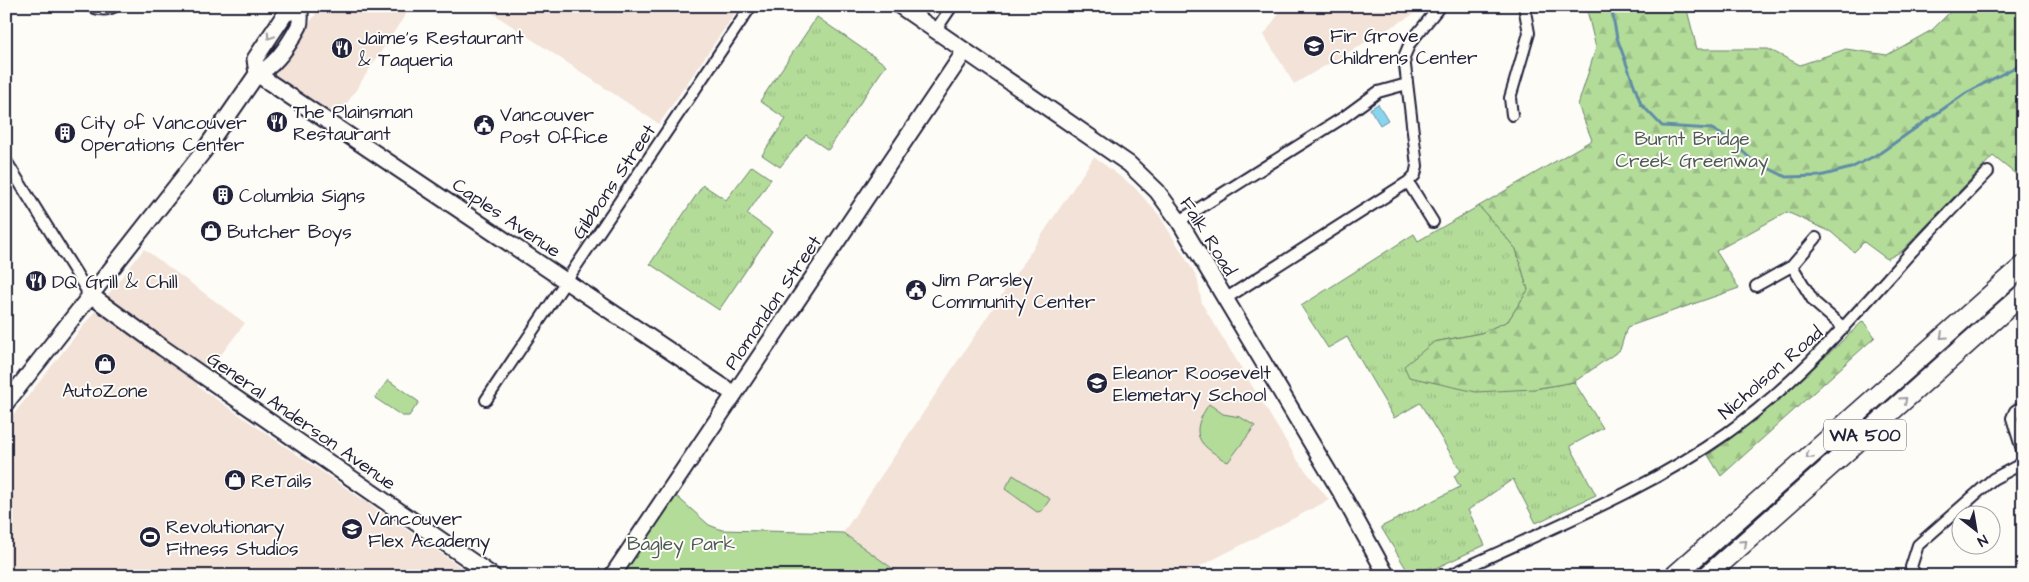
<svg xmlns="http://www.w3.org/2000/svg" width="2029" height="582" viewBox="0 0 2029 582" font-family="'Architects Daughter',sans-serif">
<defs>
<pattern id="grass-tufts" width="24" height="20" patternUnits="userSpaceOnUse" patternTransform="scale(1.25)"><rect width="24" height="20" fill="#b3dc99"/><path d="M3 7l-1-3M5 7V3M7 7l1-3M15 17l-1-3M17 17v-4M19 17l1-3" fill="none" stroke="#9abc85"/></pattern>
<pattern id="forest-firs" width="22" height="20" patternUnits="userSpaceOnUse" patternTransform="scale(1.25)"><rect width="22" height="20" fill="#b3dc99"/><path d="M5 1l3.5 6h-7zM16 11l3.5 6h-7z" fill="#9abc85"/></pattern>
</defs>
<rect width="100%" height="100%" fill="#fdfcf7"/>
<filter id="ink" filterUnits="userSpaceOnUse"><feTurbulence type="fractalNoise" baseFrequency=".02" numOctaves="2"/><feDisplacementMap in="SourceGraphic" scale="10" xChannelSelector="R" yChannelSelector="G"/><feConvolveMatrix kernelMatrix="1 2 1 2 8 2 1 2 1" color-interpolation-filters="sRGB"/></filter>
<g filter="url(#ink)">
<!-- built -->
<path fill="#f2e2d8" d="M321,6H411L338,117L275,75Z
M482,6H740L659,124Z
M1284,6H1409L1417,12L1294,84L1264,35Z
M1094,157L1134,187L1159,215L1197,277L1202,304L1298,461L1329,500L1181,576H903L843,533Z
M144,249L245,323L197,386L474,576H6V424Z"/>
<!-- grass -->
<path fill="url(#grass-tufts)" stroke="#6a7f6a" d="M817,17L886,65L828,150L806,135L780,167L762,155L786,119L760,101Z
M752,166L771,179L747,214L772,232L719,310L650,264L703,185L726,200Z
M1479,206L1516,249L1528,290L1508,321L1481,333L1434,342L1534,389L1574,382L1603,428L1570,446L1596,495L1536,523L1513,479L1468,510L1485,545L1423,574L1407,570L1381,527L1460,487L1454,476L1461,471L1420,403L1394,418L1347,337L1328,348L1301,306L1414,234L1418,241Z"/>
<!-- forest -->
<path fill="url(#forest-firs)" stroke="#6a7f6a" d="M1586,6H1686L1697,49H1768L1800,65L1846,49L1887,55L1932,30L1956,6H2023V180L1993,156L1902,251L1887,259L1864,242L1854,252L1831,232L1787,212L1716,251L1739,288L1627,327L1620,350L1574,382L1534,389L1476,392L1409,377L1404,366L1434,342L1481,333L1508,321L1528,290L1516,249L1479,206L1592,140L1578,105L1596,48Z
M1863,321L1875,337L1721,476L1708,455C1764,415 1813,369 1863,321Z"/>
<!-- park -->
<path fill="#b3dc99" stroke="#6a7f6a" d="M388,380L419,402L409,416H402L375,398Z
M1209,404L1223,414L1240,417L1255,426L1228,462C1222,460 1217,455 1211,451C1191,437 1197,422 1209,404Z
M1013,475L1050,499L1042,511L1037,512L1005,489Z
M674,494L709,525L722,530L843,533L903,576H621Z"/>
<!-- water -->
<path fill="#8bd4ed" stroke="#618da6" d="M1378,104L1388,120L1380,125L1370,109Z"/>
<g fill="none" stroke-linecap="round" stroke-linejoin="round">
<!-- stream -->
<path stroke="#618da6" stroke-width="3" d="M1611,6L1617,38L1641,104L1662,126L1712,129L1729,139L1752,160L1786,177L1820,176L1851,168L1880,153L1966,93L2023,63"/>
<!-- street casing -->
<g stroke="#22223b" stroke-width="14">
<path id="street" d="M90,6C97,10 107,11 115,6
M935,31L952,6
M1512,115L1510,98L1529,33L1524,6
M6,161L89,294
M1408,182L1433,222
M1179,221L1344,117L1378,92L1407,84
M1792,266L1814,302L1844,328
M1756,286L1792,266L1816,238
M1225,299L1408,182L1415,175L1417,166L1404,57L1410,43L1440,6
M486,400L751,6
M2023,406L2015,411L2012,418L2023,453
M1448,576C1542,531 1641,494 1727,433C1792,387 1844,327 1897,268C1926,235 1957,204 1988,172
M1916,576L1911,567L1918,545L1993,479L2023,463"/>
</g>
<!-- secondary casing -->
<g stroke="#22223b" stroke-width="19">
<path id="secondary" d="M900,6L1129,164L1157,191L1179,221L1343,496L1387,576
M257,74L734,394
M257,74L255,59L285,14L300,9
M89,294L163,348L493,576
M6,403L203,152L257,74C275,66 290,43 299,26C302,19 298,12 302,6
M612,576L965,51"/>
</g>
<!-- highway casing -->
<g stroke="#22223b" stroke-width="22">
<path id="highway" d="M1674,576L2023,266
M1707,576L2023,294"/>
</g>
<!-- street -->
<use href="#street" stroke="#fdfcf7" stroke-width="10"/>
<!-- secondary -->
<use href="#secondary" stroke="#fdfcf7" stroke-width="15"/>
<!-- highway -->
<use href="#highway" stroke="#fdfcf7" stroke-width="19"/>
</g>
<!-- one-way arrows -->
<defs><path id="oneway-chevron" d="M-2-3.5L2.5 0L-2 3.5" fill="none" stroke-width="1.6" stroke-linecap="round" stroke-linejoin="round" transform="scale(1.25)"/></defs>
<g stroke="#9a9aa2">
<use href="#oneway-chevron" transform="translate(270 36) rotate(124)"/>
<use href="#oneway-chevron" transform="translate(1943 336) rotate(138)"/>
<use href="#oneway-chevron" transform="translate(1904 400) rotate(-42)"/>
<use href="#oneway-chevron" transform="translate(1809 456) rotate(138)"/>
<use href="#oneway-chevron" transform="translate(1744 543) rotate(-42)"/>
</g>
</g>
<!-- icons -->
<defs>
<g id="school-disc" transform="scale(1.125)"><circle r="9.5" fill="#22223b" stroke="#fdfcf7"/><path d="M0-5L7-2L0 1L-7-2ZM-4 1L0 2.5L4 1V4Q0 6-4 4Z" fill="#fff"/></g>
<g id="restaurant-disc" transform="scale(1.125)"><circle r="9.5" fill="#22223b" stroke="#fdfcf7"/><path d="M-5-6h1v4h1v-4h1v4h1v-4h1v5L-1.5 .5V6h-2V.5L-5-1ZM5-6V6H3V1.5H1.5Q1.5-4 5-6Z" fill="#fff"/></g>
<g id="civic-disc" transform="scale(1.125)"><circle r="9.5" fill="#22223b" stroke="#fdfcf7"/><path d="M-.6-6.5H3V-4.5H.6V-3L4-1V1h2V6H-6V1h2V-1L-.6-3ZM-1.2 2.5V6h2.4V2.5Z" fill="#fff"/></g>
<g id="building-disc" transform="scale(1.125)"><circle r="9.5" fill="#22223b" stroke="#fdfcf7"/><path d="M-4-6H4V6H1V3H-1V6H-4ZM-2.5-4.3h1.7v1.8h-1.7ZM.8-4.3h1.7v1.8H.8ZM-2.5-1h1.7V.8h-1.7ZM.8-1h1.7V.8H.8Z" fill="#fff"/></g>
<g id="shop-disc" transform="scale(1.125)"><circle r="9.5" fill="#22223b" stroke="#fdfcf7"/><path d="M-5-2.5h2.3a2.7 3.5 0 0 1 5.4 0H5L5.5 6h-11ZM-1.5-2.5h3a1.5 2.3 0 0 0-3 0Z" fill="#fff"/></g>
<g id="stadium-disc" transform="scale(1.125)"><circle r="9.5" fill="#22223b" stroke="#fdfcf7"/><path d="M0-5a6.5 5 0 1 0 0 10a6.5 5 0 1 0 0-10ZM-3.5-1.8h7v3.6h-7Z" fill="#fff"/></g>
</defs>
<g fill-rule="evenodd">
<use href="#school-disc" x="1314" y="46"/>
<use href="#restaurant-disc" x="342" y="48"/>
<use href="#restaurant-disc" x="277" y="122"/>
<use href="#civic-disc" x="484" y="125"/>
<use href="#building-disc" x="65" y="133"/>
<use href="#building-disc" x="223" y="195"/>
<use href="#shop-disc" x="211" y="231"/>
<use href="#restaurant-disc" x="36" y="281"/>
<use href="#civic-disc" x="916" y="290"/>
<use href="#shop-disc" x="105" y="364"/>
<use href="#school-disc" x="1097" y="383"/>
<use href="#shop-disc" x="235" y="480"/>
<use href="#school-disc" x="352" y="529"/>
<use href="#stadium-disc" x="150" y="537"/>
</g>
<g text-anchor="middle" stroke-width="4" stroke-linejoin="round" paint-order="stroke">
<!-- shield labels -->
<rect fill="#fdfcf7" stroke="#646373" stroke-width="1" x="1824" y="419.5" width="82" height="31" rx="4"/>
<g font-size="18" font-weight="bold" fill="#22223b">
<text x="1865" y="441">WA 500</text>
</g>
<!-- poi labels -->
<g font-size="19" fill="#22223b" stroke="#fdfcf7" text-anchor="start">
<text x="1330" y="42">Fir Grove<tspan x="1330" dy="22">Childrens Center</tspan></text>
<text x="358" y="44">Jaime's Restaurant<tspan x="358" dy="22">&amp; Taqueria</tspan></text>
<text x="293" y="118">The Plainsman<tspan x="293" dy="22">Restaurant</tspan></text>
<text x="500" y="121">Vancouver<tspan x="500" dy="22">Post Office</tspan></text>
<text x="81" y="129">City of Vancouver<tspan x="81" dy="22">Operations Center</tspan></text>
<text x="239" y="202">Columbia Signs</text>
<text x="227" y="238">Butcher Boys</text>
<text x="932" y="286">Jim Parsley<tspan x="932" dy="22">Community Center</tspan></text>
<text x="52" y="288">DQ Grill &amp; Chill</text>
<text x="1113" y="379">Eleanor Roosevelt<tspan x="1113" dy="22">Elemetary School</tspan></text>
<text x="105" y="397" text-anchor="middle">AutoZone</text>
<text x="251" y="487">ReTails</text>
<text x="368" y="525">Vancouver<tspan x="368" dy="22">Flex Academy</tspan></text>
<text x="166" y="533">Revolutionary<tspan x="166" dy="22">Fitness Studios</tspan></text>
</g>
<!-- park labels -->
<g font-size="19" fill="#4e5a57" stroke="#fdfcf7">
<text x="1692" y="145">Burnt Bridge<tspan x="1692" dy="22">Creek Greenway</tspan></text>
<text x="681" y="550">Bagley Park</text>
</g>
<!-- street labels -->
<g font-size="19" fill="#22223b" stroke="#fdfcf7">
<text transform="translate(613 181) rotate(-56)" y="7">Gibbons Street</text>
<text transform="translate(507 217) rotate(34)" y="7">Caples Avenue</text>
<text transform="translate(1209 236) rotate(58)" y="7">Falk Road</text>
<text transform="translate(772 302) rotate(-56)" y="7">Plomondon Street</text>
<text transform="translate(1770 372) rotate(-41)" y="7">Nicholson Road</text>
<text transform="translate(302 420) rotate(35)" y="7">General Anderson Avenue</text>
</g>
</g>
<!-- margin -->
<rect width="2029" height="582" fill="none" stroke="#fdfcf7" stroke-width="25"/>
<rect x="12" y="12" width="2004" height="557" fill="none" stroke="#22223b" stroke-width="2" filter="url(#ink)"/>
<!-- north arrow -->
<g transform="translate(1976 530) rotate(149)"><circle r="24" fill="#fdfcf7" stroke="#a5a5ac"/>
<path d="M0-4L9 19L0 12L-9 19Z" fill="#22223b"/>
<text y="-8" font-size="14" font-weight="bold" text-anchor="middle" fill="#22223b">N</text>
</g>
</svg>
